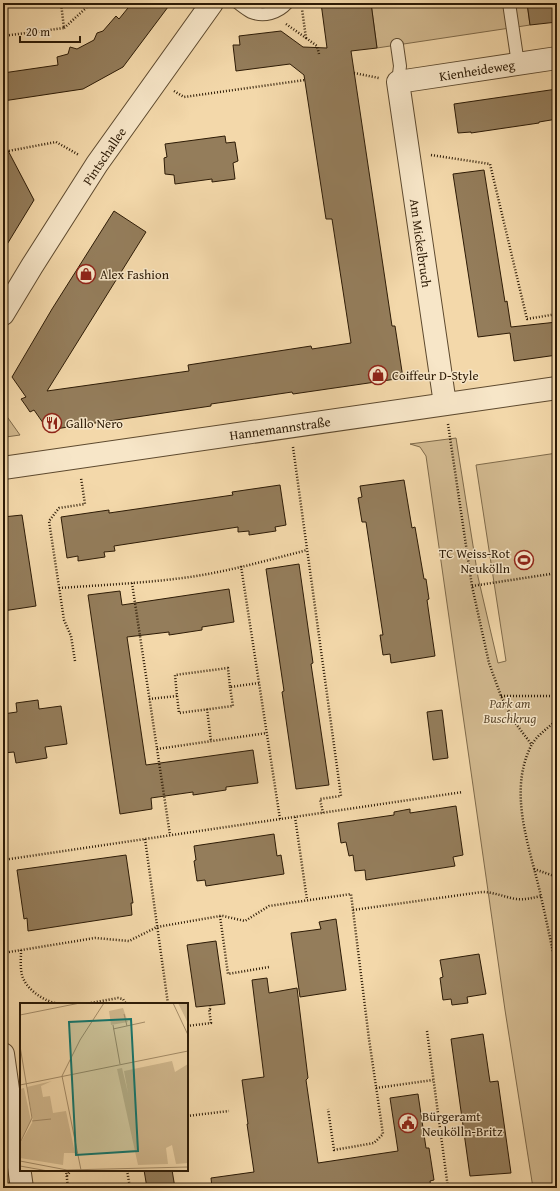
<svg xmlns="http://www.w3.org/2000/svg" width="560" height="1191" viewBox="0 0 560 1191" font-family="'Gentium Book Plus',serif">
<rect width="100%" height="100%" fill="#f3d8aa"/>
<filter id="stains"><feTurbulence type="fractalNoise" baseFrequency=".005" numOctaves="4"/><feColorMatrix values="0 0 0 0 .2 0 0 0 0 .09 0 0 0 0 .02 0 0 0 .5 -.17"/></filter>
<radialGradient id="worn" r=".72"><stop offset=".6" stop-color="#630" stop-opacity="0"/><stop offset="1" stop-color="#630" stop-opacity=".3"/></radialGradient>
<!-- green -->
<path fill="#d1b88e" stroke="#7f6a4a" d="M371,3H527L530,25L377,48Z
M3,411L20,435L6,437H3Z
M456,438L478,577L498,663L506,661L476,465L557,453V1188H533L505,1010L426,456L420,447L410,444Z"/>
<!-- building -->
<path fill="#947d5b" stroke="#2d1b06" d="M132,3H171L123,67L83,89L3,101V73L58,65L57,57L68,54L70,47L77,49L94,40L97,33L103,31L116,16L119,19Z
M321,3H371L377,48L351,51L392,326H395L403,378L293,394L292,392L211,404V406L48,430L34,410L30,412L26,406L21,399L26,397L12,377L52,309L114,211L146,232L47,391L189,371L188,365L311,346L312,349L351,343L332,219H326L304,75L290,64L236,71L233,45H240L239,36L281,31L303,47L327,48Z
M527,3H557V22L530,25Z
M557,89V119L539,122V123L471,133V132L458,133L454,104Z
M225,136L226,143L235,142L238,161L233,163L235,179L212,182V179L175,184L174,175L165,174L164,158L167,157L165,144Z
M3,141L34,200L3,251Z
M484,170L505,302L507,301L511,327L557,322V355L514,361L510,333L478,337L453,174Z
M404,480L412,528L415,527L424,579H426L429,599L427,600L435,656L391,663L390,654L383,655L380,635H383L366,522H362L358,498L362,497L360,486Z
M280,485L286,525L275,527L276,531L249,535V531L238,532V527L114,546L115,551L104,552L105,557L78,561V556L67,558L61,517L109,510V513L233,495L232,492Z
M22,515L36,606L3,611V517Z
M299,564L313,663L311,664L329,785L296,789L282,692L284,691L266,569Z
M229,589L234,622L202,627V630L169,635V632L127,637L146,765L253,750L258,783L226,787V790L193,795V792L151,798L152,809L120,814L88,595L120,591L122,605Z
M38,700L39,709L61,706L67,744L45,747L47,758L16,763L14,752L3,753V714L17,712L16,703Z
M442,710L448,758L433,760L427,712Z
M456,806L463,855L453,857L455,866L366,880L365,870L355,871L353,855L349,856L346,842L341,843L338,823L394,815V812L410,809V813Z
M274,834L277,856L281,855L284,874L206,886L205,880L197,881L194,861L196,860L194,846Z
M126,855L133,903H131L132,915L28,931L27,918L24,919L17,870Z
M336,919L346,990L300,997L291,933L321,929L319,922Z
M216,941L225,1004L196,1007L187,945Z
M479,954L486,994L467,997L468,1003L452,1005L451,999L443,1000L440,978L443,977L440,960Z
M267,978L269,993L297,988L308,1078L306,1080L318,1163L398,1151L390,1098L418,1094L426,1148H429L434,1180L430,1181L431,1188H402L399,1186L383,1188H212L211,1178L254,1172L247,1124H248L242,1080L264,1077L252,980Z
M483,1034L490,1082L498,1081L511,1173L470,1176L451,1039Z
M144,1170H172L175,1188H147Z"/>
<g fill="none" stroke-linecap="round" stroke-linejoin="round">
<!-- service casing -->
<g stroke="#5e4a2f" stroke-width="14">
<path id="service" d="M238,3C242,6 247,10 251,12C264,17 278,13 287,3
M509,3L518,64
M397,45L400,66L398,82"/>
</g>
<!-- minor casing -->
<g stroke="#5e4a2f" stroke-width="24">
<path id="minor" d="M3,314L32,266L97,164L212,3
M445,404L398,82L557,58
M3,468L557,388
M3,1054L22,1188"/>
</g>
<!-- path -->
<path stroke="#2d1b06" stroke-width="2.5" stroke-dasharray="1 2" stroke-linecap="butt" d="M286,24L306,38L302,9
M64,28L85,9L90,3
M3,36L64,28L61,3
M306,38L317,46L319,54
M354,73L379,78
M174,91L184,97L305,80
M3,152L56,142L79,155
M431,155L490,164L527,319L557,314
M448,424L472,586L489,663L501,696L513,720L532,745
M293,447L341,796L320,799L323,813
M241,566L280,819
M132,583L170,835
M472,586L557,573
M59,588C103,585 147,583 190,577C230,571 269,560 307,550
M75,661L71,636L64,620L49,521L59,508L85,504L81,478
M177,696L179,713L233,706L230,687
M501,696H557
M149,699L177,696L175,675L228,668L230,687L259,683
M207,709L211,741
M557,720C549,727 536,736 531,746C508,792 529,845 540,892C546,919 552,946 557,973
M157,749L267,733
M295,817L307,900
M145,839L168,1004
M3,860L463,792
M534,869L557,877
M353,910L482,892C494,892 504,897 516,899C524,900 532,898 541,896
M220,916L228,974L269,967
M21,950C21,958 20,967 22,975C26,990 45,1002 60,1004
M3,953L95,938L129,941L157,927L220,916H223L245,921L269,906L351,894L369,1039L383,1134L374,1143L334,1150L328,1109
M85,1004L118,998L123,999L126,1004
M187,1026L211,1023L209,1009H210V1006
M427,1031L448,1188
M376,1088L433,1080
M187,1116L229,1111
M66,1170L68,1188
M127,1170L130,1188
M67,1176L71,1170"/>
<!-- service -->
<use href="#service" stroke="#f7e6c8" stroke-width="12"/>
<!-- minor -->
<use href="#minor" stroke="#f7e6c8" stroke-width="22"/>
</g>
<!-- icons -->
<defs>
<g id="shop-ring" transform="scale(1)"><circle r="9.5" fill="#f7e6c8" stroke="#8f2418" stroke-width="1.5"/><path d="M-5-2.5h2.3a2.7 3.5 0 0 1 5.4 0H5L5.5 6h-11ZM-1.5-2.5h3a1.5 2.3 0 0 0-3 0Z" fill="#8f2418"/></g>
<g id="restaurant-ring" transform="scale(1)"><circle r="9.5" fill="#f7e6c8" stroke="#8f2418" stroke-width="1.5"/><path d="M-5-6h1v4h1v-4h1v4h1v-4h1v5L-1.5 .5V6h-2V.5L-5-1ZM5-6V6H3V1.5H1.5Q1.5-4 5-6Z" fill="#8f2418"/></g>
<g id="stadium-ring" transform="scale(1)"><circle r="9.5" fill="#f7e6c8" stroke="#8f2418" stroke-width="1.5"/><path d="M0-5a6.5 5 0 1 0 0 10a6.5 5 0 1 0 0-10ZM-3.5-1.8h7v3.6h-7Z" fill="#8f2418"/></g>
<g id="civic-ring" transform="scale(1)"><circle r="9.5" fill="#f7e6c8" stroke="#8f2418" stroke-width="1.5"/><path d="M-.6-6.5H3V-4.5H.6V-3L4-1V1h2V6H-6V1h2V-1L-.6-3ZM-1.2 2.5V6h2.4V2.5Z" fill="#8f2418"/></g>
</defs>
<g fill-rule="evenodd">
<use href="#shop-ring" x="86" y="274"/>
<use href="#shop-ring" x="378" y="375"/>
<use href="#restaurant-ring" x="52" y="423"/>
<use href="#stadium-ring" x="524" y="560"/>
<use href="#civic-ring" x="408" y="1123"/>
</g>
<g text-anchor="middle" stroke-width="3" stroke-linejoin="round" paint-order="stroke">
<!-- street labels -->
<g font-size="13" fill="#2d1b06" stroke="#f7e6c8">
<text transform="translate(477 70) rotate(-9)" y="5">Kienheideweg</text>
<text transform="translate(104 156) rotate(-56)" y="5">Pintschallee</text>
<text transform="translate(421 243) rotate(82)" y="5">Am Mickelbruch</text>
<text transform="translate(280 428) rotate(-8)" y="5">Hannemannstraße</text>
</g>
<!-- poi labels -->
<g font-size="13" fill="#2d1b06" stroke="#f7e6c8" text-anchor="start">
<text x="100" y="279">Alex Fashion</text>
<text x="392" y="380">Coiffeur D-Style</text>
<text x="66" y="428">Gallo Nero</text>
<text x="510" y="558" text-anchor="end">TC Weiss-Rot<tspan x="510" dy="15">Neukölln</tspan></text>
<text x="422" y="1121">Bürgeramt<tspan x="422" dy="15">Neukölln-Britz</tspan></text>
</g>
<!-- park labels -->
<g font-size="13" font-style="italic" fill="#5e4a2f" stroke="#f7e6c8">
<text x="510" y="708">Park am<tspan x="510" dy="15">Buschkrug</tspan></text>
</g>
</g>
<!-- overview -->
<g transform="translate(20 1003)">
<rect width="168" height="168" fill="#f3d8aa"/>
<path d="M158,0H168V21L165,14ZM103,5L108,19L91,22L89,8ZM152,58L155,69L168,61V160L156,161L152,142L146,145L148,161L118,162L97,66L102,65L108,90L104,68ZM32,78L21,83L23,94L30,93L33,110L46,108L55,150H44L43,162L0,155V141L13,118L7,84ZM4,85L11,118L0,139V86Z" fill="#d1b88e"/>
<path fill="none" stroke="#a48c68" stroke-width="1" d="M153,0L168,32M104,11L107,23M0,12L60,0M93,22L100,61M93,26L125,19M0,43L12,115L0,140M42,73L61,167M42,73L60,37L84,0M0,82L168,48M12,118L31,116M0,158L47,167L168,164M0,163L28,168"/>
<path fill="#0f766e" fill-opacity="0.15" stroke="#0f766e" stroke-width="2" d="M111,16L118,148L56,152L49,19Z"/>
<rect width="168" height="168" fill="none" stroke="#2d1b06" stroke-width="2"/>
</g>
<!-- margin -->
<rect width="560" height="1191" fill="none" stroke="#f3d8aa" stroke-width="16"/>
<rect x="4" y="4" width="552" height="1183" fill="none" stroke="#2d1b06" stroke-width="2"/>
<rect x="8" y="8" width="544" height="1175" fill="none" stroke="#2d1b06"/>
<!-- scale -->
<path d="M20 36v6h60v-6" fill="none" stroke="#2d1b06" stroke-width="2"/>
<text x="26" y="36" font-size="12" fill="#2d1b06" stroke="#f7e6c8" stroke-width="3" paint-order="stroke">20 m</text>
<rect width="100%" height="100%" filter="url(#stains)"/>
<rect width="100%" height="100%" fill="url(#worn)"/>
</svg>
